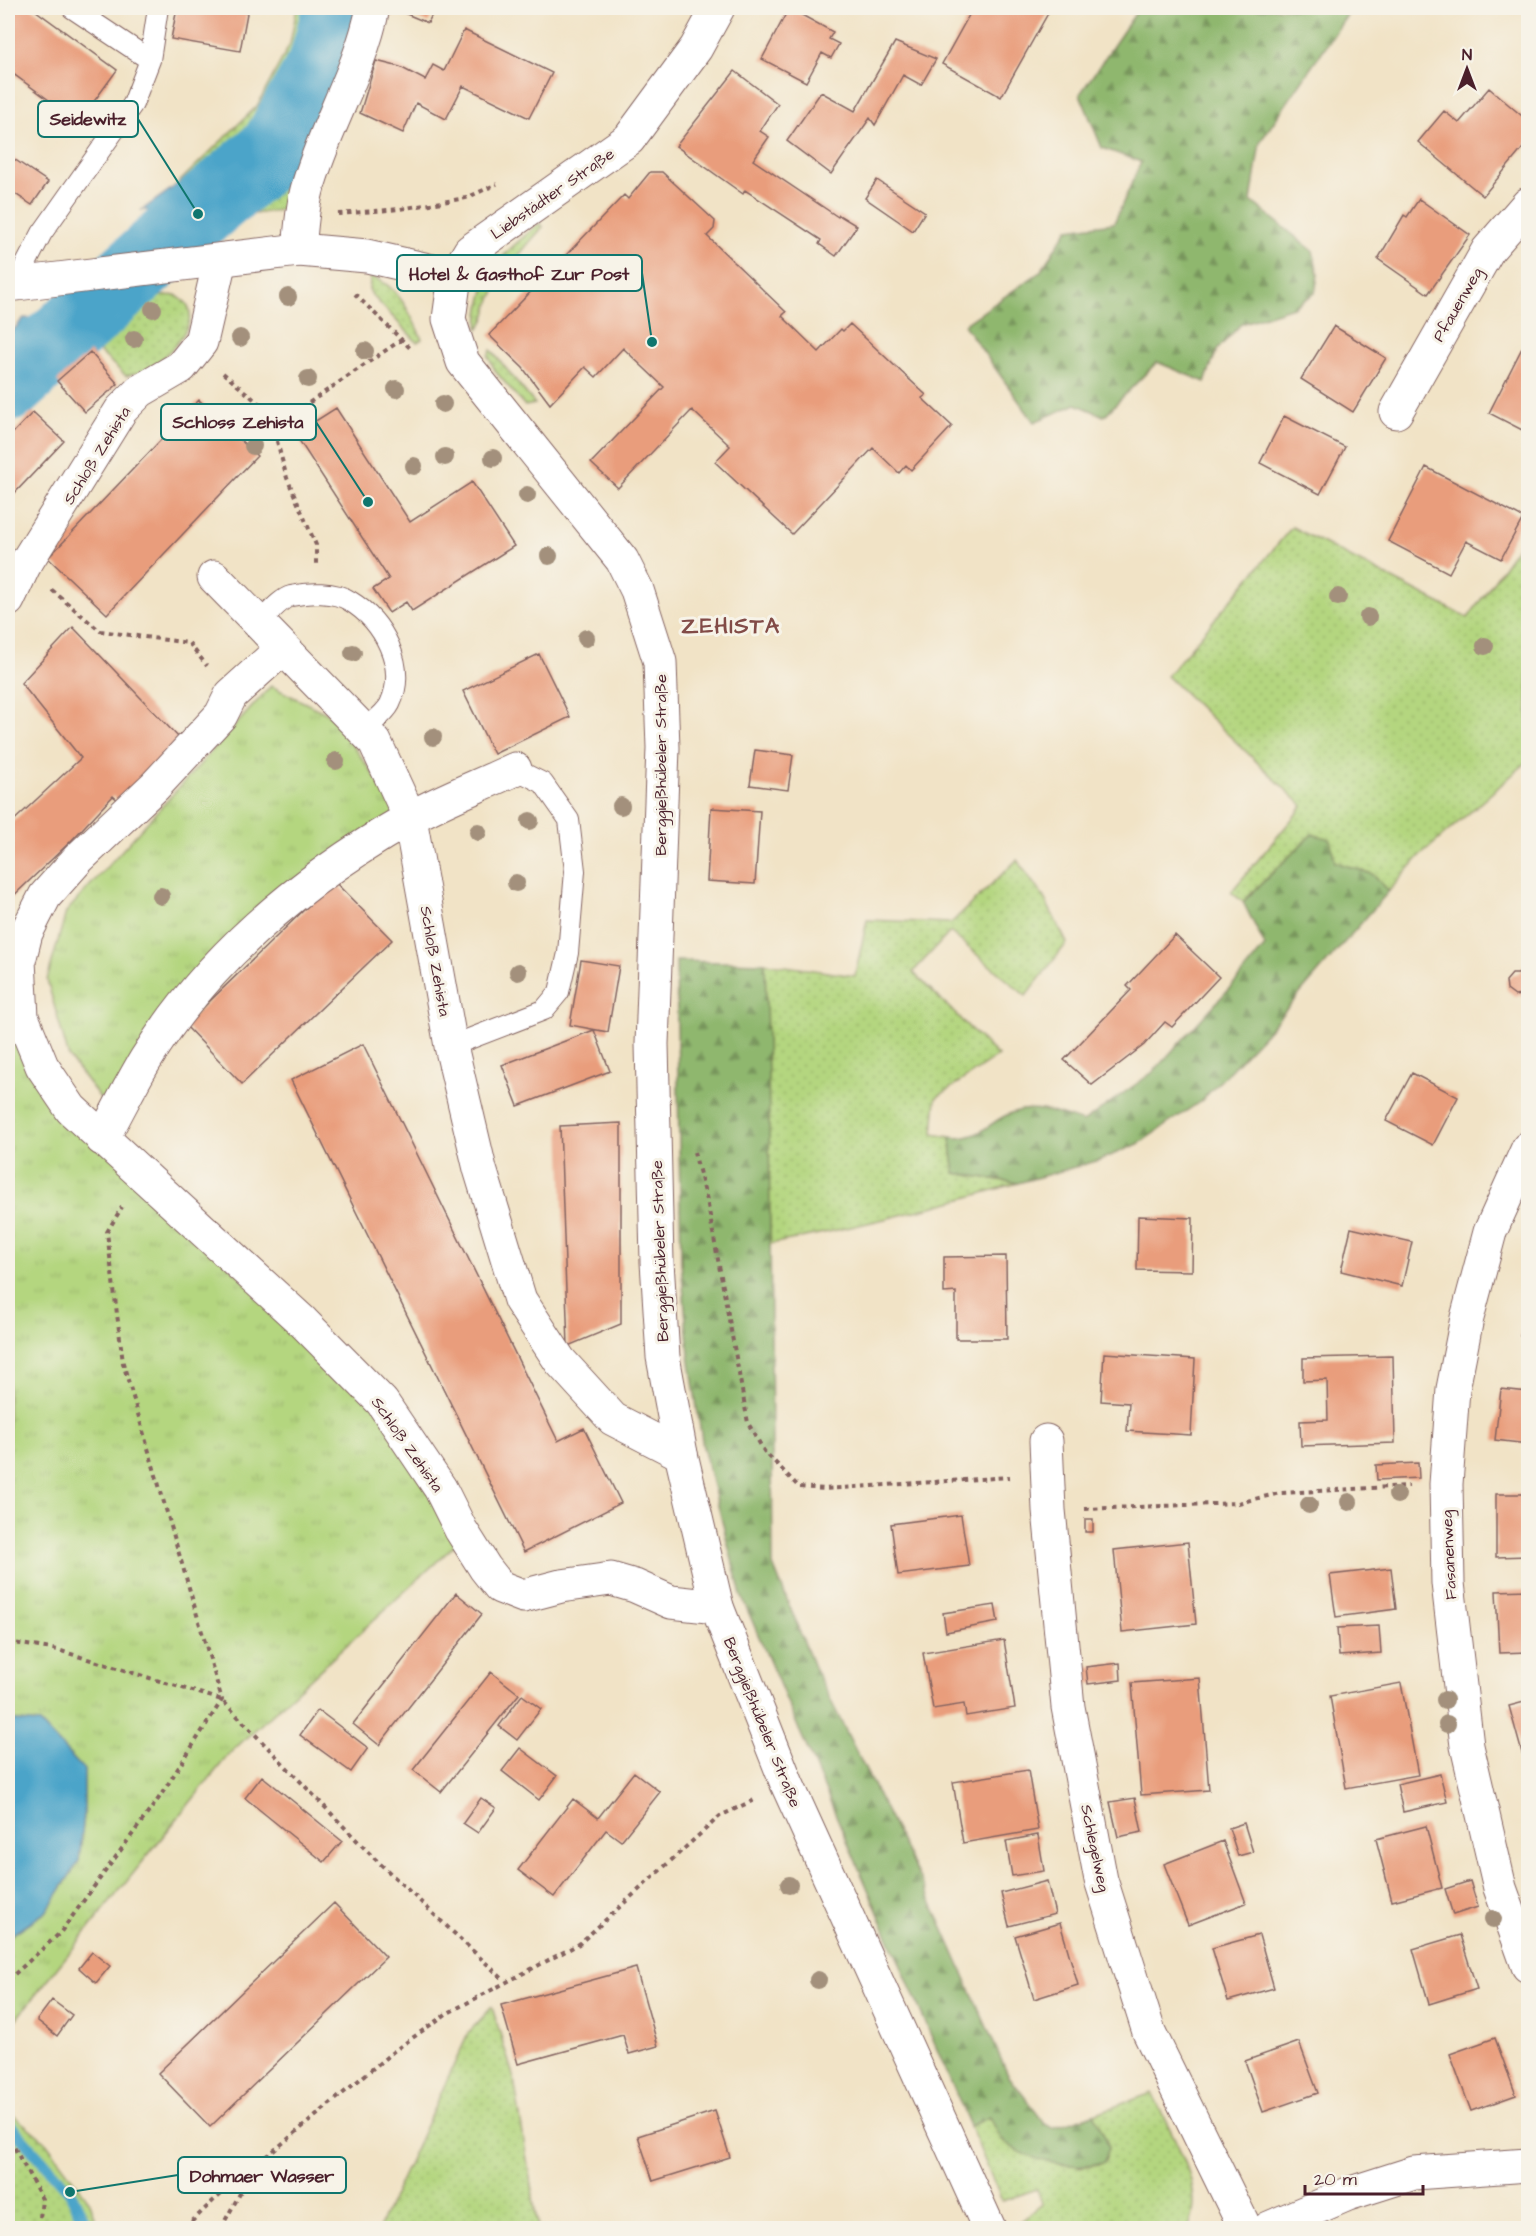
<svg xmlns="http://www.w3.org/2000/svg" width="1536" height="2236" viewBox="0 0 1536 2236" font-family="'Architects Daughter',sans-serif">
<defs>
<pattern id="grass-dots" width="8" height="8" patternUnits="userSpaceOnUse" patternTransform="scale(1.5)"><rect width="8" height="8" fill="#b4d67f"/><path d="M2 2h.1M6 6h.1" fill="none" stroke="#9cb76e" stroke-width="1.8" stroke-linecap="round"/></pattern>
<pattern id="forest-firs" width="22" height="20" patternUnits="userSpaceOnUse" patternTransform="scale(1.5)"><rect width="22" height="20" fill="#8fb76e"/><path d="M5 1l3.5 6h-7zM16 11l3.5 6h-7z" fill="#77945b"/></pattern>
<pattern id="park-tufts" width="24" height="20" patternUnits="userSpaceOnUse" patternTransform="scale(1.5)"><rect width="24" height="20" fill="#b4d67f"/><path d="M3 7l-1-3M5 7V3M7 7l1-3M15 17l-1-3M17 17v-4M19 17l1-3" fill="none" stroke="#9cb76e"/></pattern>
</defs>
<rect width="100%" height="100%" fill="#f7f3e8"/>
<filter id="ink" filterUnits="userSpaceOnUse"><feTurbulence type="fractalNoise" baseFrequency=".0167" numOctaves="2"/><feDisplacementMap in="SourceGraphic" scale="12" xChannelSelector="R" yChannelSelector="G"/><feConvolveMatrix kernelMatrix="1 2 1 2 8 2 1 2 1" color-interpolation-filters="sRGB"/></filter>
<filter id="wash" filterUnits="userSpaceOnUse"><feTurbulence type="fractalNoise" baseFrequency=".008" numOctaves="4" result="noise"/><feDisplacementMap in="SourceGraphic" scale="24" xChannelSelector="R" yChannelSelector="G"/><feGaussianBlur stdDeviation="1.35" result="paint"/><feColorMatrix in="noise" values="0 0 0 0 0 0 0 0 0 0 0 0 0 0 0 0 0 1.4 0 .05"/><feComposite in="paint" operator="in"/></filter>
<g filter="url(#wash)">
<rect width="100%" height="100%" fill="#f1e3c6"/>
<!-- grass -->
<path fill="url(#grass-dots)" stroke="#7f7a55" stroke-width="1.5" d="M297,8H327L315,60L259,135L220,174L174,187L257,106L290,44Z
M312,140L287,209L240,216L259,200Z
M540,223L543,227C522,250 508,268 493,295C486,307 488,319 478,329C480,273 500,256 540,223Z
M371,277C399,285 411,315 422,339L417,342L372,295L369,289Z
M176,295C179,298 185,301 187,304C201,326 162,362 144,371C139,373 132,374 126,376L92,345L146,297Z
M491,350L535,404L525,406L496,372L488,356Z
M1292,527L1468,618L1528,532V761L1420,856L1389,891L1372,874L1335,862L1312,834L1243,902L1231,892L1303,806L1167,676Z
M1017,860L1044,898L1067,943L1026,996L950,932L913,972L998,1056L936,1098L933,1134L950,1137L955,1173L1018,1183C936,1207 854,1228 770,1244L765,963L855,976L867,920L951,923Z
M492,2007L514,2079L538,2228H379L469,2032Z
M1152,2093C1169,2130 1209,2190 1188,2228H1013L1042,2204L1037,2189L1002,2201L970,2126L990,2117L1003,2141L1081,2167L1104,2163L1109,2147L1094,2114Z
M8,2111L45,2141L90,2202L99,2228H8Z"/>
<!-- forest -->
<path fill="url(#forest-firs)" stroke="#6c6b4c" stroke-width="1.5" d="M1139,8H1352L1260,142L1251,201L1313,251L1318,274L1315,293L1293,307L1241,324L1217,350L1205,382L1157,362L1104,416L1076,404L1034,422L964,325L1040,272L1068,229L1114,223L1141,162L1102,148L1080,94Z
M1312,834L1330,839L1335,862L1372,874L1389,891L1264,1035L1201,1101L1138,1144L1100,1160L1018,1183L955,1173L950,1137C980,1142 989,1120 1014,1112C1037,1104 1061,1115 1083,1122L1153,1072L1237,980L1265,946L1243,902Z
M676,961L765,963L769,1113L773,1565L814,1667L931,1901L1008,2075L1045,2124L1052,2128L1094,2114L1109,2147L1104,2163C1071,2169 1032,2164 1005,2142C998,2136 994,2125 990,2117L970,2126L741,1595L703,1447L689,1355L681,1262Z"/>
<!-- park -->
<path fill="url(#park-tufts)" stroke="#7f7a55" stroke-width="1.5" d="M271,686L332,716L403,816L307,879L112,1113L69,1058L47,980L66,912Z
M8,1030L31,1076L377,1408L459,1541L230,1753L8,2029V1937L46,1912L79,1861L84,1815V1770L40,1723L8,1720Z"/>
<!-- water -->
<path fill="#4ca4c9" stroke="#4b627a" stroke-width="1.5" d="M327,8H349C343,32 340,67 330,89C308,138 268,181 229,217L142,210L174,187L220,174L259,135L315,60Z
M24,318L107,325L8,408V336Z
M8,1720L40,1723L84,1770V1815L79,1861L46,1912L8,1937Z"/>
<g fill="none" stroke-linecap="round" stroke-linejoin="round">
<!-- stream -->
<path stroke="#4ca4c9" stroke-width="12" d="M8,2123L70,2192L88,2228"/>
<!-- river -->
<path stroke="#4ca4c9" stroke-width="72" d="M8,386L198,214L275,149L324,64L339,8"/>
</g>
<g id="blocks">
<!-- building -->
<path fill="#e99d7c" d="M8,8H32L117,70L79,122L8,70Z
M177,8H248L240,51L171,39Z
M398,8H435L428,23L397,10Z
M789,8L833,32L829,39L839,44L831,58L822,53L806,82L762,59Z
M973,8H1051L1001,97L942,64Z
M464,30L552,73L529,118L463,86L446,119L416,103L403,133L360,113L376,61L400,67L425,80L433,65L444,71Z
M895,42L936,59L921,85L903,75L875,125L870,118L831,174L787,141L821,92L855,111Z
M735,71L778,104L760,131L769,137L753,160L838,217L839,215L857,226L836,256L819,244L821,240L745,190L743,194L676,146Z
M1489,88L1528,121V142L1483,196L1418,142L1444,111L1459,123Z
M8,155L48,182L32,205L8,189Z
M650,172H662L715,221L714,229L707,236L786,312L782,316L819,352L841,329L843,331L850,324L926,395L922,398L952,426L911,470L906,465L899,473L873,448L792,534L715,462L730,446L692,410L618,488L591,463L664,387L623,348L596,377L585,367L550,404L523,368L489,335L624,195L628,199Z
M877,180L925,212L913,231L865,198Z
M1419,199L1470,235L1428,294L1378,259L1404,215L1407,217Z
M1334,326L1386,358L1353,412L1301,379Z
M1523,346L1528,349V433L1489,413Z
M90,352L118,384L85,412L57,381Z
M199,400L257,456L107,614L48,558Z
M336,408L410,522L472,482L514,546L412,611L406,602L389,613L373,589L389,579L295,434Z
M33,412L64,441L8,500V438Z
M1284,416L1345,447L1320,494L1260,463Z
M1426,467L1523,518L1501,559L1466,541L1449,573L1388,541Z
M73,627L181,740L120,802L113,796L70,842L8,901V826L81,758L21,683Z
M539,654L570,717L494,754L463,691Z
M755,750L793,755L788,790L750,785Z
M711,808L760,811L755,884L707,881Z
M334,881L392,940L242,1084L185,1025Z
M1175,935L1219,977L1172,1027L1165,1022L1144,1045L1092,1085L1064,1060L1131,990L1127,986Z
M581,960L619,966L608,1032L570,1025Z
M1528,960V1001L1520,995L1515,996L1507,990L1506,981L1512,974H1518Z
M594,1030L610,1071L518,1106L502,1065Z
M363,1044L558,1441L584,1428L621,1503L524,1552L291,1080Z
M1412,1073L1458,1097L1433,1145L1386,1121Z
M621,1123V1324L568,1346L560,1126Z
M1138,1216L1193,1218L1192,1271L1137,1270Z
M1351,1228L1412,1242L1402,1286L1341,1271Z
M1006,1256L1007,1339H956V1292L944,1293V1257Z
M1528,1312V1339L1520,1336Z
M1104,1353L1195,1359L1191,1435L1127,1431L1129,1403L1101,1401Z
M1393,1356L1395,1443L1301,1446L1300,1421L1328,1420L1327,1380L1303,1381V1358Z
M1501,1389L1528,1392V1444L1495,1440Z
M1418,1463L1419,1478L1377,1480L1376,1465Z
M1496,1494H1528V1556L1496,1557Z
M961,1515L969,1566L898,1575L891,1524Z
M1085,1519H1093V1532H1085Z
M1188,1542L1196,1624L1122,1632L1114,1550Z
M1391,1568L1396,1609L1336,1617L1330,1575Z
M1528,1590V1652L1499,1653L1496,1591Z
M456,1593L482,1614L379,1745L353,1724Z
M995,1605L998,1622L946,1632L943,1613Z
M1379,1626L1381,1653L1339,1656L1337,1628Z
M1004,1640L1015,1708L966,1716L964,1704L933,1709L923,1653Z
M1120,1663L1121,1680L1088,1684L1086,1667Z
M491,1672L519,1694L441,1792L413,1770Z
M1200,1678L1209,1790L1141,1795L1132,1683Z
M1401,1683L1418,1775L1346,1788L1330,1696Z
M522,1695L541,1709L517,1740L499,1726Z
M1528,1701V1752L1522,1753L1509,1706Z
M318,1710L368,1748L351,1772L300,1735Z
M520,1748L557,1776L539,1800L502,1771Z
M1028,1770L1038,1830L963,1843L953,1782Z
M634,1772L660,1792L621,1841L606,1830L554,1897L518,1870L573,1799L598,1818Z
M1440,1774L1447,1802L1403,1812L1397,1784Z
M262,1776L342,1841L324,1862L245,1798Z
M481,1798L496,1808L478,1833L463,1823Z
M1135,1798L1142,1832L1118,1837L1110,1802Z
M1244,1823L1253,1852L1238,1856L1229,1828Z
M1426,1826L1442,1888L1392,1901L1376,1839Z
M1038,1835L1044,1871L1012,1876L1006,1841Z
M1223,1841L1246,1903L1188,1925L1164,1864Z
M1047,1881L1055,1914L1009,1926L1001,1893Z
M1470,1881L1478,1907L1453,1915L1445,1889Z
M334,1903L386,1957L210,2127L158,2073Z
M1060,1923L1078,1985L1034,1999L1015,1936Z
M1259,1935L1274,1988L1228,2001L1212,1948Z
M1460,1935L1477,1989L1429,2004L1413,1949Z
M92,1952L110,1966L96,1983L79,1968Z
M636,1968L658,2046L629,2054L623,2035L518,2064L501,2005Z
M52,2000L72,2015L57,2036L37,2020Z
M1495,2038L1516,2095L1471,2111L1450,2054Z
M1299,2042L1318,2093L1263,2112L1245,2061Z
M715,2111L730,2157L653,2181L638,2136Z"/>
</g>
</g>
<g filter="url(#ink)">
<use href="#blocks" fill-opacity="0" stroke="#846461" stroke-width="1.5"/>
<g fill="none" stroke-linecap="round" stroke-linejoin="round">
<!-- service casing -->
<g stroke="#846461" stroke-width="22">
<path id="service" d="M72,8L150,60
M16,283L42,233L133,104L150,60L158,8
M259,623C268,615 280,599 291,596C308,592 335,591 350,601C383,621 408,666 390,704C385,714 371,723 364,731
M451,1046L544,1010L559,992L568,953L575,871L569,820L543,783L515,769"/>
</g>
<!-- minor casing -->
<g stroke="#846461" stroke-width="35">
<path id="minor" d="M299,250C301,230 302,209 307,190C324,128 360,72 373,8
M1396,412L1488,250L1528,204
M214,577L375,742L410,818L451,1046L480,1169L520,1300L560,1361L613,1419L681,1454
M8,600L24,566L121,410L140,391L181,367L201,342L220,260
M283,648L231,695L221,715L155,786L78,859L45,896L26,933L19,961L22,1017L42,1066L71,1109L303,1322L382,1402L440,1488L461,1530L485,1568L500,1587L523,1596L561,1586L611,1579L635,1586L671,1602L717,1607
M102,1139C117,1113 130,1085 146,1059C209,957 305,878 408,819C441,800 479,786 515,769
M1528,1148L1490,1232L1467,1318L1453,1389L1446,1484L1448,1583L1467,1746L1500,1888L1528,1966
M1046,1441L1049,1510L1068,1707L1101,1880L1149,2032L1245,2228
M1269,2228L1348,2194L1414,2173L1528,2165"/>
</g>
<!-- secondary casing -->
<g stroke="#846461" stroke-width="35">
<path id="secondary" d="M718,8L696,48L629,139L470,251L455,276L449,319L463,362L622,560L637,590L660,662L663,748L652,1044L657,1262L663,1357L681,1454L717,1607L787,1784L989,2228
M8,285L299,250L367,256L455,276"/>
</g>
<!-- path -->
<path stroke="#846461" stroke-width="4" stroke-dasharray="4.5 4.5" stroke-linecap="butt" d="M338,214L400,209L466,198L497,184
M355,294L410,348
M223,373L269,412L287,478L316,545V564
M272,428L401,340
M52,590L100,631L189,643L207,666
M694,1152L707,1200L748,1423L764,1451L799,1487L825,1489L1010,1477
M1085,1509L1238,1503L1280,1493L1409,1486
M8,1642L58,1650L222,1700L373,1857L505,1981
M8,1980L60,1933L159,1798L222,1700L123,1363L107,1232L122,1207
M8,2142L13,2145L42,2199L39,2228
M185,2228L213,2201L394,2051L446,2014L579,1944L720,1816L754,1800
M221,2228L253,2170"/>
<!-- service -->
<use href="#service" stroke="#fff" stroke-width="20"/>
<!-- minor -->
<use href="#minor" stroke="#fff" stroke-width="33"/>
<!-- secondary -->
<use href="#secondary" stroke="#fff" stroke-width="33"/>
</g>
<!-- trees -->
<g fill="#a3907c">
<circle cx="288" cy="297" r="9"/>
<circle cx="153" cy="309" r="9"/>
<circle cx="240" cy="338" r="9"/>
<circle cx="134" cy="339" r="9"/>
<circle cx="365" cy="351" r="9"/>
<circle cx="308" cy="379" r="9"/>
<circle cx="396" cy="389" r="9"/>
<circle cx="443" cy="404" r="9"/>
<circle cx="253" cy="446" r="9"/>
<circle cx="445" cy="457" r="9"/>
<circle cx="493" cy="458" r="9"/>
<circle cx="414" cy="466" r="9"/>
<circle cx="527" cy="495" r="9"/>
<circle cx="549" cy="556" r="9"/>
<circle cx="1338" cy="597" r="9"/>
<circle cx="1368" cy="617" r="9"/>
<circle cx="586" cy="638" r="9"/>
<circle cx="1485" cy="646" r="9"/>
<circle cx="353" cy="653" r="9"/>
<circle cx="433" cy="737" r="9"/>
<circle cx="336" cy="761" r="9"/>
<circle cx="621" cy="806" r="9"/>
<circle cx="530" cy="821" r="9"/>
<circle cx="478" cy="832" r="9"/>
<circle cx="516" cy="883" r="9"/>
<circle cx="161" cy="896" r="9"/>
<circle cx="518" cy="972" r="9"/>
<circle cx="1397" cy="1495" r="9"/>
<circle cx="1349" cy="1502" r="9"/>
<circle cx="1309" cy="1505" r="9"/>
<circle cx="1445" cy="1700" r="9"/>
<circle cx="1447" cy="1724" r="9"/>
<circle cx="789" cy="1885" r="9"/>
<circle cx="1493" cy="1919" r="9"/>
<circle cx="818" cy="1980" r="9"/>
</g>
</g>
<g text-anchor="middle" stroke-width="6" stroke-linejoin="round" paint-order="stroke">
<!-- street labels -->
<g font-size="16" fill="#4a1f2b" stroke="#f7f3e8">
<text transform="translate(552 193) rotate(-35)" y="6">Liebstädter Straße</text>
<text transform="translate(1457 304) rotate(-60)" y="6">Pfauenweg</text>
<text transform="translate(96 455) rotate(-58)" y="6">Schloß Zehista</text>
<text transform="translate(660 765) rotate(-90)" y="6">Berggießhübeler Straße</text>
<text transform="translate(436 961) rotate(80)" y="6">Schloß Zehista</text>
<text transform="translate(659 1251) rotate(-92)" y="6">Berggießhübeler Straße</text>
<text transform="translate(408 1444) rotate(55)" y="6">Schloß Zehista</text>
<text transform="translate(1448 1555) rotate(-93)" y="6">Fasanenweg</text>
<text transform="translate(763 1722) rotate(68)" y="6">Berggießhübeler Straße</text>
<text transform="translate(1096 1848) rotate(78)" y="6">Schlegelweg</text>
</g>
<!-- district labels -->
<g font-size="22" font-weight="bold" letter-spacing="1.5" fill="#824b47" stroke="#f7f3e8">
<text x="731" y="633">ZEHISTA</text>
</g>
</g>
<!-- callouts -->
<path fill="none" stroke="#0f766e" stroke-width="2" d="M198 214L138 119M652 342L642 273M368 502L316 422M70 2192L178 2175"/>
<g fill="#0f766e" stroke="#f7f3e8" stroke-width="2">
<circle cx="198" cy="214" r="6"/>
<circle cx="652" cy="342" r="6"/>
<circle cx="368" cy="502" r="6"/>
<circle cx="70" cy="2192" r="6"/>
</g>
<g fill="#f7f3e8" stroke="#0f766e" stroke-width="2">
<rect x="38" y="101" width="100" height="36" rx="6"/>
<rect x="397" y="255" width="245" height="36" rx="6"/>
<rect x="161" y="404" width="155" height="36" rx="6"/>
<rect x="178" y="2157" width="168" height="36" rx="6"/>
</g>
<g font-size="18" text-anchor="middle" font-weight="bold" fill="#4a1f2b">
<text x="88" y="125">Seidewitz</text>
<text x="519" y="280">Hotel &amp; Gasthof Zur Post</text>
<text x="238" y="428">Schloss Zehista</text>
<text x="262" y="2182">Dohmaer Wasser</text>
</g>
<!-- margin -->
<rect width="1536" height="2236" fill="none" stroke="#f7f3e8" stroke-width="30"/>
<!-- north arrow -->
<g transform="translate(1467 69)" stroke="#f7f3e8" stroke-width="4.5" paint-order="stroke">
<path d="M0-4.5L10 22L0 15L-10 22Z" fill="#4a1f2b"/>
<text y="-9" font-size="16" font-weight="bold" text-anchor="middle" fill="#4a1f2b">N</text>
</g>
<!-- scale -->
<path d="M1305 2185v9h118v-9" fill="none" stroke="#4a1f2b" stroke-width="3"/>
<text x="1314" y="2185" font-size="18" fill="#4a1f2b" stroke="#f7f3e8" stroke-width="4.5" paint-order="stroke">20 m</text>
</svg>
